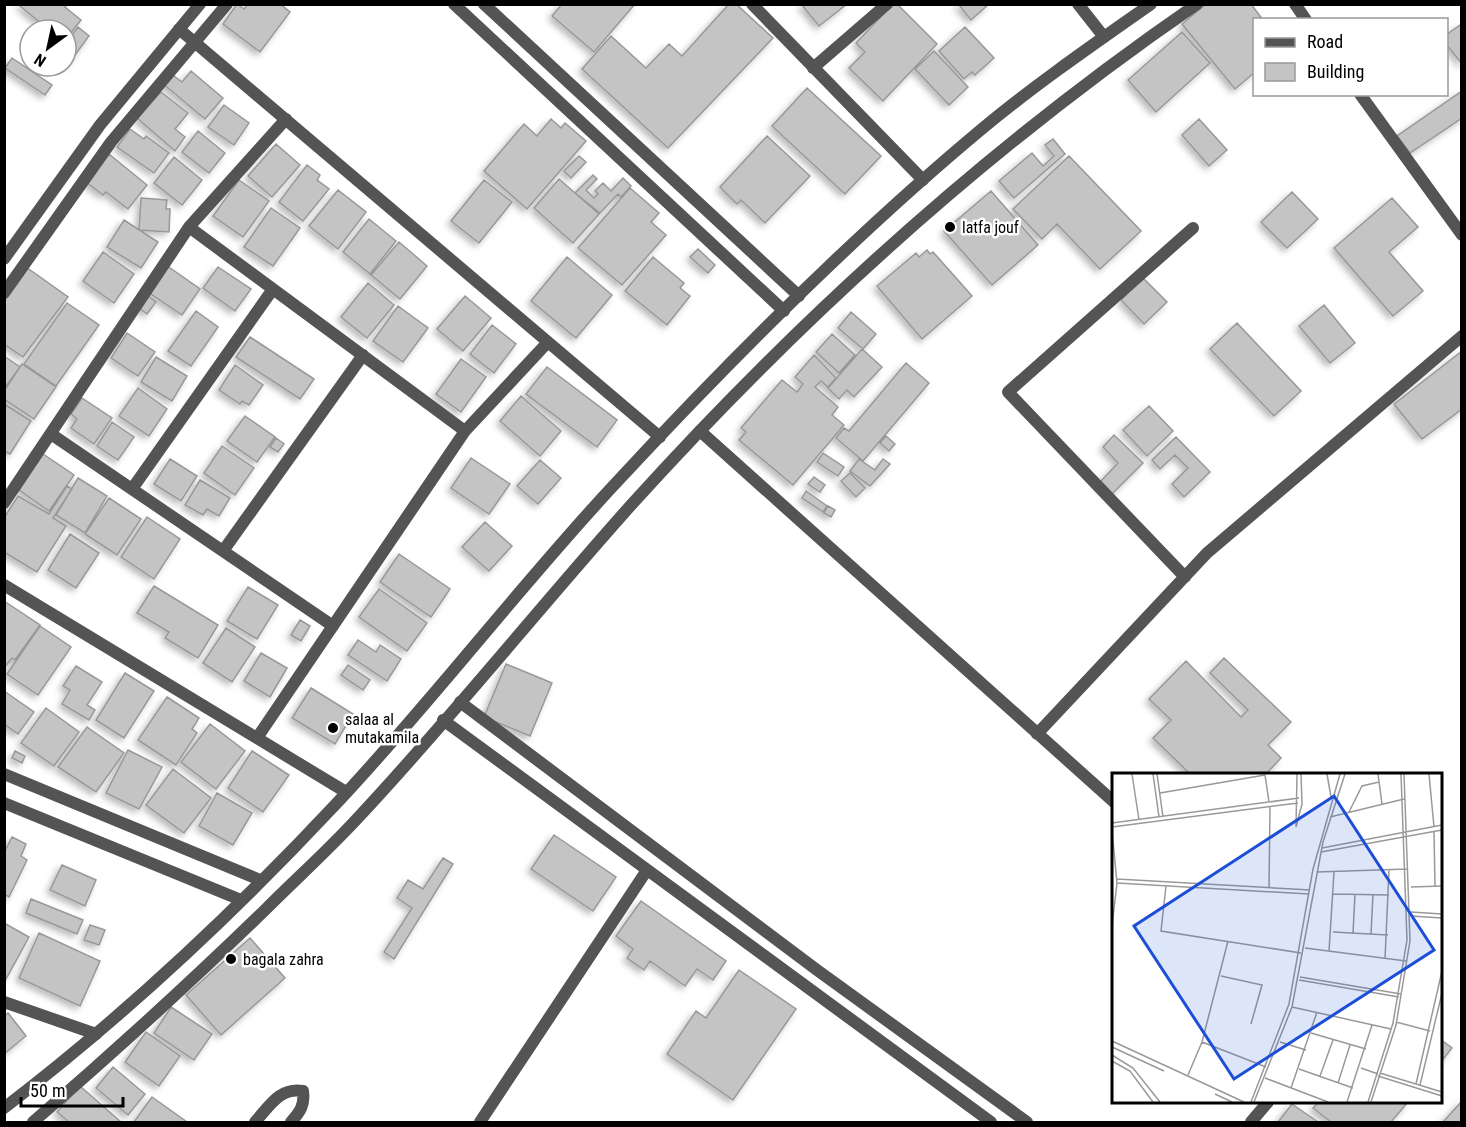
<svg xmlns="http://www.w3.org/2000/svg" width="1466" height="1127" viewBox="0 0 1466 1127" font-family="'Roboto Condensed',sans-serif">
<defs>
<filter id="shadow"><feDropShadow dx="-3.5" dy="3.5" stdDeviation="3" flood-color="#0004"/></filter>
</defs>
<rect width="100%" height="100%" fill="#fff"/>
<!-- building -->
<path fill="#c4c4c4" stroke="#989898" stroke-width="1.5" filter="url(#shadow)" d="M22,4H67L65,7L81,20L66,39V30H49L20,6Z
M237,4L244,9L248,4H280L290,12L260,52L223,24Z
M562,4H635L594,52L552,16Z
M729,4H736L773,38L668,148L582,69L611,36L646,68L669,44L682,56Z
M801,4H847L819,26Z
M893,4H897L937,44L883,101L849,68L865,52L856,43Z
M958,4H989L971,20Z
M1206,4H1251L1263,20H1254V73L1235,89L1182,24Z
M1460,25L1462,27V64L1446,44V35Z
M78,27L89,36L67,66L66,43Z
M965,27L994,58L975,75L972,72L964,79L939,51Z
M1182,32L1210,63L1156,112L1128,80Z
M934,51L968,87L949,105L915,69Z
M12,58L52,85L45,95L5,68Z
M191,71L223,98L205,119L162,83L170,73L182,82Z
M807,88L881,156L845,194L772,126Z
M1462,91V118L1410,153L1397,136Z
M161,92L188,113L175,129L185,137L175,151L137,118Z
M224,105L249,123L234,145L208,127Z
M551,119L561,128L565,123L586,141L527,209L484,171L524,124L537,136Z
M1199,119L1227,150L1209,166L1182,135Z
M130,129L144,139L146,136L169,153L154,173L117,147Z
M198,131L225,153L209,173L182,152Z
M767,136L810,176L765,223L741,200L737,204L720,187Z
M1053,139L1065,154L1014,198L999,181L1032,153L1043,166L1054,156L1045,145Z
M276,144L300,165L272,197L248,176Z
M109,154L147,185L128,209L106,192L103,195L86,182Z
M579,156L586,162L571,178L564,171Z
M1069,156L1141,231L1100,269L1057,224L1042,239L1013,209Z
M174,157L202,180L182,205L154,183Z
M307,165L320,175L317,180L329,189L303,221L279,202Z
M593,175L597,179L586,190L594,198L598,194L595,191L603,183L611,191L623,178L631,186L621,197L618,194L600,213L575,193Z
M559,179L599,214L573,243L534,208Z
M239,180L269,201L243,237L213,216Z
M484,180L512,202L479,243L451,221Z
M630,188L659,213L651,222L666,235L622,285L578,248Z
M338,190L366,212L338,249L309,226Z
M991,191L1038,245L992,285L944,231Z
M1292,192L1318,219L1287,248L1261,222Z
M141,198L167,200L166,209H170L169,232L139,230Z
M1392,198L1418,227L1389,252L1423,291L1393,316L1334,248Z
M271,208L300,228L273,266L244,247Z
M369,219L396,241L370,274L343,252Z
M124,220L158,242L141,268L107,247Z
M399,242L427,266L400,299L371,275Z
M698,249L715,265L708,273L690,257Z
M927,250L930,254L933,252L972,296L922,339L877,286L916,253L919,257Z
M103,252L134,274L114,303L83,281Z
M567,257L612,295L576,338L531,301Z
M653,257L684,283L680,288L690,296L667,325L625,291Z
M166,265L200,289L182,315L148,292Z
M26,267L68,297L23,357L4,344V297Z
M218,267L251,289L235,311L203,288Z
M1143,278L1167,302L1144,324L1121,300Z
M368,283L394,305L367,338L341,317Z
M148,296L156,302L147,314L139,308Z
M465,296L491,318L463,351L437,329Z
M67,303L99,325L56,386L24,364Z
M1324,305L1355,343L1330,363L1299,326Z
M398,306L428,328L403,362L373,341Z
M196,311L218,327L191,366L168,351Z
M851,312L876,334L863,349L838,328Z
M1237,323L1301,391L1274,416L1210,349Z
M492,325L516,344L494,373L470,354Z
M127,333L155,352L138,376L111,358Z
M832,334L855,355L839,373L816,352Z
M250,337L314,379L300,399L236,357Z
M862,349L882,367L854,397L847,390L839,399L828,388Z
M1462,351V409L1422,439L1394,404Z
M814,355L836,378L828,387L821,381L815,387L838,407L832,415L844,425L793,485L739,440L746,432L741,428L782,380L797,392L803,384L795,377Z
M4,356L20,367L4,389Z
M156,357L187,376L172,401L141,382Z
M461,359L486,377L461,412L436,394Z
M906,363L929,383L863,461L836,438L844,428L849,431Z
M22,364L56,387L34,419L4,399V391Z
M235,365L263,385L249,405L242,401L240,404L219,390Z
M547,367L617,420L597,447L526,394Z
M138,388L167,409L149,436L119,416Z
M521,396L561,431L540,456L500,421Z
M82,398L112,418L94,444L71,428L77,419L71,414Z
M4,404L31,421L10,454L4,451Z
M1149,406L1173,431L1147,456L1123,430Z
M245,416L275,437L257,462L227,441Z
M112,422L134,437L118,460L97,446Z
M1114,435L1143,463L1111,495L1099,483L1118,463L1103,447Z
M886,436L895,444L889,451L880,443Z
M1176,437L1210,472L1184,497L1172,484L1188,468L1175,455L1160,469L1152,460Z
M276,438L284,444L278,452L270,447Z
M222,446L254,468L235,495L204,473Z
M823,453L844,467L838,476L817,462Z
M43,454L74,475L49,511L19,490Z
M471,458L510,484L489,514L451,488Z
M170,459L197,476L181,501L154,484Z
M859,459L875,470L883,459L890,464L870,486L850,471Z
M540,460L561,478L538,504L517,486Z
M850,473L865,488L856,497L841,481Z
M814,477L825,485L820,492L808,484Z
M78,478L107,496L85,533L56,515Z
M200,480L230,498L219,516L207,509L203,515L185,505Z
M67,486L72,489L53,518L66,526L37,572L4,552V518L18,496L49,514Z
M806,491L827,506L823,512L802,498Z
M109,498L141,519L117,555L85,534Z
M828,506L835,510L831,517L824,513Z
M147,517L180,539L154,579L121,557Z
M485,522L512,546L489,571L462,547Z
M70,534L99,553L76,588L48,570Z
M399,554L450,589L431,617L380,582Z
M154,586L218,625L198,658L165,638L169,632L137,613Z
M248,587L278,605L257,639L227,621Z
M379,589L427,623L407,651L359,617Z
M4,601L40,625L15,660L12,658L4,668Z
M300,620L310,626L301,641L291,635Z
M40,626L71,647L38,695L7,674Z
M226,628L255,647L232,682L203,663Z
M358,640L376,652L380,645L401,659L387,681L348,655Z
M261,653L287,668L270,697L244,681Z
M1224,658L1291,722L1268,745L1281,758L1266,774H1190L1153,738L1171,720L1149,699L1186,661L1241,717L1248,710L1210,673Z
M506,664L552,683L530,736L484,717Z
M348,665L370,680L363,690L341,675Z
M76,666L102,682L87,705L95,710L89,720L62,704L70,690L63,686Z
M125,673L154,691L124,738L96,720Z
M311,688L353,714L335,744L292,718Z
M4,691L34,712L18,734L4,724Z
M167,697L199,718L192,729L197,733L176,765L138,740Z
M46,708L79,732L54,766L21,743Z
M210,724L245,751L216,789L181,762Z
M87,727L124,753L96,792L58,767Z
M128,750L162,767L139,809L106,793Z
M15,751L25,756L22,763L12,758Z
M252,751L289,775L263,812L228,788Z
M173,769L211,798L184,833L146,805Z
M217,793L252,813L233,845L199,826Z
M554,835L616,877L593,911L531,869Z
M12,837L26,844L21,856L27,860L9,897L4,894V853Z
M443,858L453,864L394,959L384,952L412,908L397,898L408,880L423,889Z
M62,865L96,880L85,906L50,890Z
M31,899L83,920L77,934L26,913Z
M641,901L726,961L713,980L697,969L685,986L650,961L644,970L627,958L633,949L616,936Z
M4,923L29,937L6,979L4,978Z
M90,925L105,930L99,945L84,940Z
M39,933L100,961L80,1006L19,978Z
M250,938L285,978L221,1035L186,995Z
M739,970L796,1009L733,1100L667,1054L696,1011L706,1018Z
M171,1007L212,1034L194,1060L154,1033Z
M8,1013L26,1036L4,1054V1016Z
M146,1032L180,1056L159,1086L125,1062Z
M1440,1039L1452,1048L1440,1063Z
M113,1067L145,1094L128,1115L96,1088Z
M80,1086L121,1122H69L57,1112Z
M152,1097L187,1122H134Z
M1462,1101V1122H1443Z
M1319,1102H1408L1391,1122H1331L1313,1108Z
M1292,1104L1318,1122H1278Z"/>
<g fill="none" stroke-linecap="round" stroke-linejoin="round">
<!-- minor -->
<path stroke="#545454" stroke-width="12" d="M454,4L784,311
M484,4L799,296
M752,4L923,180
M1078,4L1104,37
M1295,4L1306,20
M179,29L660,437
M813,68L887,4
M1360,94L1462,235
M189,227L465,431
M4,259L100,125L200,4
M4,293L111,142L227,4
M700,431L1114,802
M51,434L333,626
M132,489L273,289
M4,503L189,227L286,119
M223,551L363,355
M1185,577L1008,392L1193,228
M4,585L346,792
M460,702L817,970L1027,1122
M443,720L991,1122
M1037,734L1207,553L1462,336
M257,738L465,431L548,342
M4,774L260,880
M4,803L241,900
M4,1002L96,1034
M255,1122C269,1107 279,1087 303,1091C305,1105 300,1112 291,1122
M480,1122L647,870
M1251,1122L1268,1102"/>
<!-- tertiary -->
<path stroke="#545454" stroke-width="12" d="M4,1108C123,1017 233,914 335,805C432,702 518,588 614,485C730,360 852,237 983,128C1036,84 1094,44 1151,4
M33,1122C113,1053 191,982 267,908C296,879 326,852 354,822C450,720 538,609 632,504C801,317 989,147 1197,4"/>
</g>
<!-- markers -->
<g fill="#000" stroke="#fff" stroke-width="2">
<circle cx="950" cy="227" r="6"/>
<circle cx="333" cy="728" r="6"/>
<circle cx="231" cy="959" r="6"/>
</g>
<g text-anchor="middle" stroke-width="5" stroke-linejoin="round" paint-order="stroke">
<!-- poi labels -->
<g font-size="16" fill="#000" stroke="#fff" text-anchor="start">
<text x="962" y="233">latfa jouf</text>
<text x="345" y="725">salaa al<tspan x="345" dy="18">mutakamila</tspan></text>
<text x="243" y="965">bagala zahra</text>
</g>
</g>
<!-- overview -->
<g transform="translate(1112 773)">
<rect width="330" height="330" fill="#fff"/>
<path fill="none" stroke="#999" stroke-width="1.5" d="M20,1L27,47M41,1L47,44M45,1L51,44M185,1L184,54L190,31L189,1M215,1L219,24M266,1L270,31M317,1L322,54M153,2L157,29M48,20L153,2M237,39L250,13L267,9M218,44L292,26M0,50L187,25M0,54L186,30M0,58L5,110L0,153M322,59L323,113M210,75L330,52M209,79L330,57M205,99L295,96M5,106L198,117M5,110L197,121M54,113L49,158L189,180M299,114L330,113M157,115L158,33M221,121L277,122M299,139L330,141M299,143L330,145M221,159L276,162M241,160L243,121M259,161L261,121M193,175L294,188M217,178L222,99M273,186L277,97M109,203L150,212L139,251M188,204L289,221M187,207L287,224M180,234L279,256M284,249L318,258M199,260L254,276M0,268L132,329M90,269L154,294M168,269L194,277M0,274L52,298M0,282L21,295L48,329M0,288L18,298L41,329M249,295L266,301M187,296L241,315M268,300L330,319M76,302L90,269L116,168M208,303L221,267M266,303L330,323M153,305L216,329M226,310L238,272M304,311L330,198M308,312L330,220M179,315L205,239M103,321L120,329M139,329L177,231L201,96L228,1M142,329L180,234L211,69L233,1M235,329L260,252M256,329L281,250L295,167L289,1M259,329L284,252L298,168L292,1"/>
<path fill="#1d4ed8" fill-opacity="0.15" stroke="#1d4ed8" stroke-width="3" d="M222,23L322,177L122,306L22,153Z"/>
<rect width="330" height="330" fill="none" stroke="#000" stroke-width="3"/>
</g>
<!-- border -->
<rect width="1466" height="1127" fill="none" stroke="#000000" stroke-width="12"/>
<!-- legend -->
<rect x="1253" y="18" width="195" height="78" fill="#ffffff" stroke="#999999" stroke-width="1.5"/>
<rect x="1265" y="38" width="30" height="9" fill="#545454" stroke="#999999" stroke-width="1.5"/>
<text x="1307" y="48" font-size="18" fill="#000000">Road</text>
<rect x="1265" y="63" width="30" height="18" fill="#c4c4c4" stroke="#999999" stroke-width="1.5"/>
<text x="1307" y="78" font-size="18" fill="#000000">Building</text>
<!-- north arrow -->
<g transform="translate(48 48) rotate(213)"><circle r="28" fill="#ffffff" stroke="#999999" stroke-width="1.5"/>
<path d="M0-4.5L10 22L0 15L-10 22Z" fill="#000000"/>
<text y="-9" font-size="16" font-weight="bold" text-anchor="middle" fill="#000000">N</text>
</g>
<!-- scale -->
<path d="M21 1097v9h102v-9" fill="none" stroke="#000000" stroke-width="3"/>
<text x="30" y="1097" font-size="18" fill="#000000" stroke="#ffffff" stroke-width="4.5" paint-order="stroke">50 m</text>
</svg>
